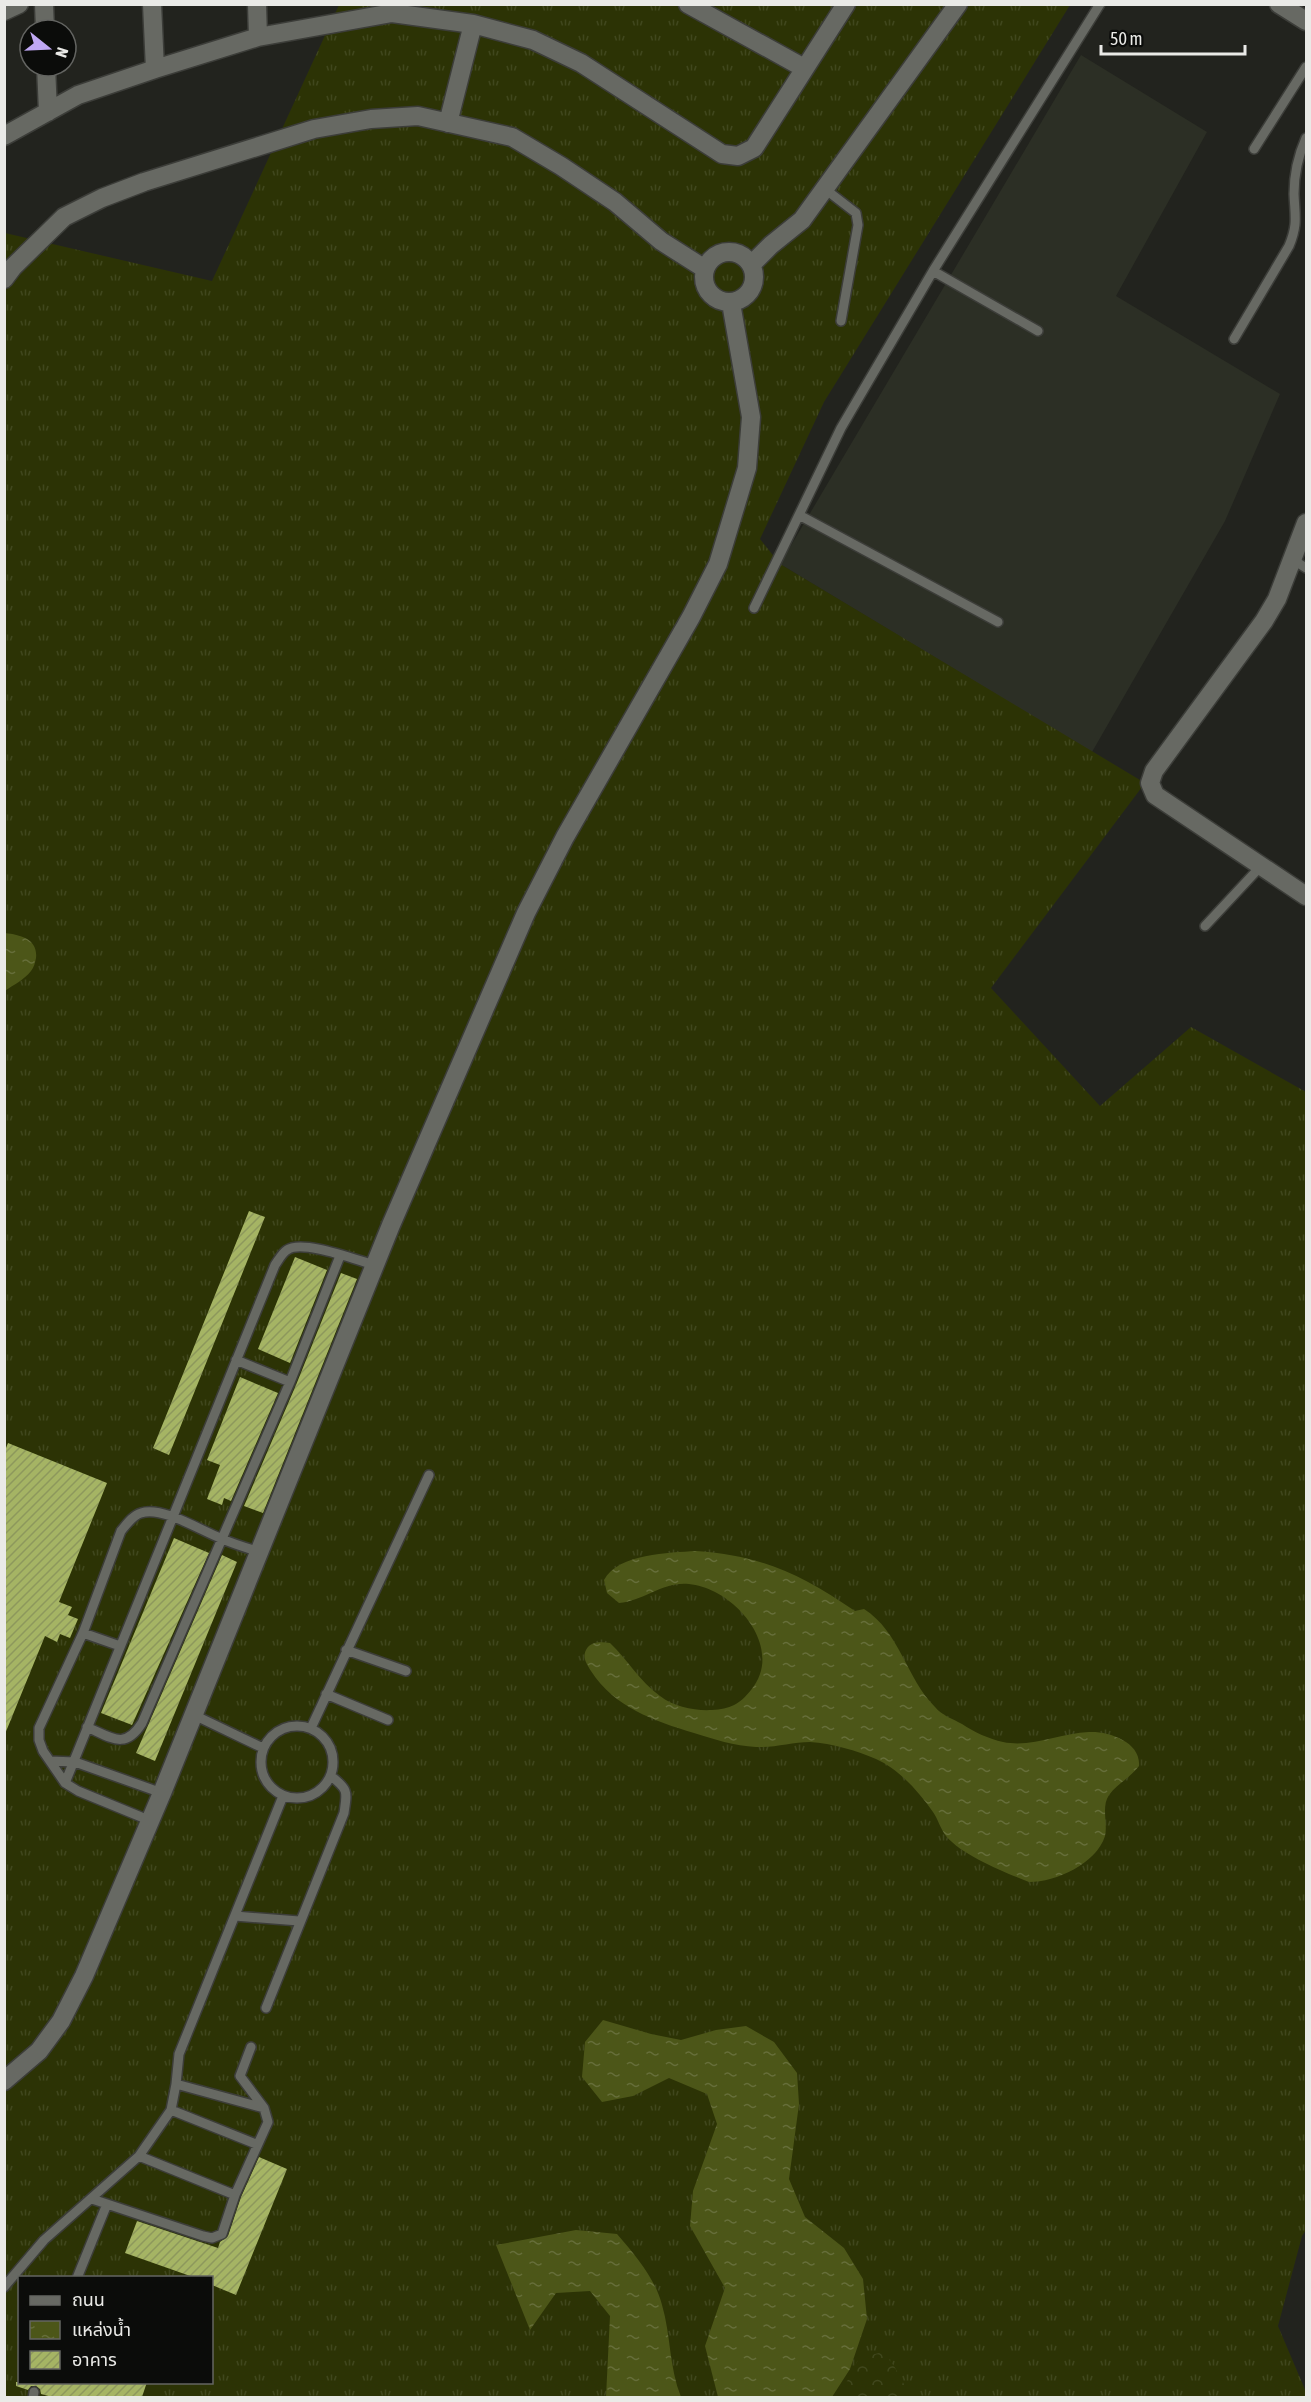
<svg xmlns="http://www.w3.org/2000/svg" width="1311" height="2402" viewBox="0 0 1311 2402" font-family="'Asap Condensed','Noto Sans Thai',sans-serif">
<defs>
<pattern id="grass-tufts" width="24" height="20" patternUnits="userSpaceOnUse" patternTransform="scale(1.5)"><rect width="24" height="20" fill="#2c3305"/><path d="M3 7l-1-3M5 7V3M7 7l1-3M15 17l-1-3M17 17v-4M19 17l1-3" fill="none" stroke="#40471d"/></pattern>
<pattern id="forest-crowns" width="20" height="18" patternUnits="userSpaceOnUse" patternTransform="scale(1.5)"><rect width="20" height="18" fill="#2c3305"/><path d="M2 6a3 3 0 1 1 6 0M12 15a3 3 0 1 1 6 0" fill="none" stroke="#40471d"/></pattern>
<pattern id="water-ripples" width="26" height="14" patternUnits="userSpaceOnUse" patternTransform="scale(1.5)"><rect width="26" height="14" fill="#4c5618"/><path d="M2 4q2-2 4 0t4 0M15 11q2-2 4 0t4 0" fill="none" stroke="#666e3a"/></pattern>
<pattern id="building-hatch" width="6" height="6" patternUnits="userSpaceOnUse" patternTransform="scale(1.5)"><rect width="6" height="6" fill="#a5b464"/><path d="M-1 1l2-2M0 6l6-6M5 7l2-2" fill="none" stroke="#8d985c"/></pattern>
</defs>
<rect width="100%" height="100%" fill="#22231e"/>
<!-- built -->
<path fill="#2c2f25" d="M1081,55L1207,132L1116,296L1280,394L1225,521L1092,752L780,564Z"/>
<!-- grass -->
<path fill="url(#grass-tufts)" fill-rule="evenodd" d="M339,5H1070L824,402L760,539L780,564L1145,783L991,988L1100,1106L1191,1027L1306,1092V2230L1302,2236L1278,2326L1306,2392V2397L5,2398V233L212,281ZM20,2278H212V2382H20Z"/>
<!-- forest -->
<path fill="url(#forest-crowns)" d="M883,2352L894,2366L911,2397H839L859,2358Z"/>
<!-- water -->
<path fill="url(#water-ripples)" d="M5,933C21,935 38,939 36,958C35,963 34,967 31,971C24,980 13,985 5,991Z
M696,1551C764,1556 800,1574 855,1611L864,1609C900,1632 906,1678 935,1707C941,1715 953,1719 962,1724C974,1732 989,1739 1003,1742C1032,1748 1060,1733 1089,1732C1109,1731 1141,1742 1139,1766C1131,1777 1117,1784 1109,1795C1101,1807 1108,1823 1105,1836C1096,1864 1056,1882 1029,1882C1004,1872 963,1856 946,1836C940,1828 938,1819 933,1812C919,1792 899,1769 876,1759C857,1751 832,1743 810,1742C792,1742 774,1748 756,1747C735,1746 713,1739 694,1733C654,1721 614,1707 591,1671C587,1664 582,1658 586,1650C591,1641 601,1642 610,1643C627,1659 640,1682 660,1696C674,1707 695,1711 712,1710C730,1709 740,1704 751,1690C786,1648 734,1588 689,1584C664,1581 643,1601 619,1603L607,1593L604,1580C619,1553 669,1553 696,1551Z
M603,2020L651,2034L681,2040L716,2030L746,2026L774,2042L797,2073L799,2104L789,2179L805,2217L844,2248L863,2279L867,2319L850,2369L832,2397H718L705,2346L725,2288L690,2226L693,2191L717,2124L707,2094L669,2078L633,2096L602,2102L582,2077L585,2042Z
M576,2230L617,2234C635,2255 655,2278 662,2305C671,2336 669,2367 681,2397H606L610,2316L590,2291L556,2293L530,2330L496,2245Z"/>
<!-- building -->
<path fill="url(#building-hatch)" d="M249,1211L265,1217L169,1455L153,1448Z
M295,1257L327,1270L290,1363L258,1349Z
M341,1273L357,1279L263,1513L244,1506L296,1385Z
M240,1377L278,1393L231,1501L224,1498L222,1505L207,1499L220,1465L207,1460Z
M8,1443L107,1483L59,1602L72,1607L68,1615L78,1619L70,1638L60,1634L57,1642L45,1636L5,1734L4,1453Z
M174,1538L209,1553L132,1725L101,1713Z
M222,1555L237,1562L155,1761L136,1753Z
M259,2157L287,2169L236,2295L212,2285V2277H193L125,2253L137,2221L218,2248L220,2242L228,2236L241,2197Z
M16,2382H147L142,2397H52L41,2394L40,2389L36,2386H31L28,2390L16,2386Z"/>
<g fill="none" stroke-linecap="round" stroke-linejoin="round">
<!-- lane casing -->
<g stroke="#3c3d39" stroke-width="12">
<path id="lane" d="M1254,149L1306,67
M825,189L856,213L858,225L841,321
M933,271L1038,331
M1234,339L1289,246C1298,224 1295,217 1294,194C1294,175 1298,156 1306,138
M799,515L998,622
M1292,559L1306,568
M754,608L841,428L933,271L1100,4
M1205,926L1261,866
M236,1360L290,1382
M83,1633L120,1646
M346,1650L406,1671
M326,1694L388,1720
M194,1715L263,1748
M261 1762a36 36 0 1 1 72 0a36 36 0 1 1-72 0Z
M87,1727C112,1738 125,1750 142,1723L290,1382L340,1256
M311,1728L429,1475
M50,1761L75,1762L162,1793
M65,1783L275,1265C278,1261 282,1253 287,1250C302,1239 356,1260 375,1265
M151,1821L78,1791L65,1783L43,1751L39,1740V1728L83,1633L121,1531C126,1525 133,1515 141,1513C162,1506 200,1530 220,1538C233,1544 247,1548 260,1552
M235,1916L299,1921
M266,2008L344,1813C347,1792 349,1790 331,1776
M176,2084L264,2108
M171,2110L256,2144
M139,2156L235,2195
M92,2199L203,2236L212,2238L222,2234L235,2195L268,2122L264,2108L240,2076L251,2047
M77,2278L107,2204
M4,2287L44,2240L139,2156L171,2110L176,2084L179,2054L283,1796
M33,2398L34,2392"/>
</g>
<!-- street casing -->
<g stroke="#3c3d39" stroke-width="21">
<path id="street" d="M44,4L45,30
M152,4L155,69
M257,4L258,37
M688,4L804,68
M1279,4L1306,21
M4,11L19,4
M46,66L48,112
M448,123L473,24
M4,136L78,95L155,69L258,37L392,13L473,24L533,40L581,63L722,154L738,156L754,148L846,4
M704 277a25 25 0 1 1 50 0a25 25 0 1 1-50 0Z
M751,265L771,245L802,220L958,4
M4,279L13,267L64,217L102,198L144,182L314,129L371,119L418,116L512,137L561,166L615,202L661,241L705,269
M1306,523L1277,599L1264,621L1154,771L1150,783L1155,795L1306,896
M4,2081L39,2051L61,2021L84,1976L162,1793L391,1225L526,913L565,837L691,617L718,564L747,468L751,417L731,303"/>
</g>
<!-- lane -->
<use href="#lane" stroke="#676963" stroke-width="9"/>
<!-- street -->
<use href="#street" stroke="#676963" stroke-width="18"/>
</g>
<!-- border -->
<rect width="1311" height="2402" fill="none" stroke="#eaeae7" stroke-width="12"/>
<!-- legend -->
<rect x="18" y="2276" width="195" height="108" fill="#0b0c0a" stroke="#646562" stroke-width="1.5"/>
<rect x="30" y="2296" width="30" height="9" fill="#676963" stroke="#646562" stroke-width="1.5"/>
<text x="72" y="2306" font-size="18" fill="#eaeae7">ถนน</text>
<rect x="30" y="2321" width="30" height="18" fill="url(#water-ripples)" stroke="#646562" stroke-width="1.5"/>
<text x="72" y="2336" font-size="18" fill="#eaeae7">แหล่งน้ำ</text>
<rect x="30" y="2351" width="30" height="18" fill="url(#building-hatch)" stroke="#646562" stroke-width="1.5"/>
<text x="72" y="2366" font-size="18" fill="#eaeae7">อาคาร</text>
<!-- north arrow -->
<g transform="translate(48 48) rotate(108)"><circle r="28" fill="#0b0c0a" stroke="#646562" stroke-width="1.5"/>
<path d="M0-4.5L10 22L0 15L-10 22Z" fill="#c0a8f4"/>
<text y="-9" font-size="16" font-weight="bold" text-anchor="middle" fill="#eaeae7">N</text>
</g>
<!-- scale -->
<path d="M1101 45v9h144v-9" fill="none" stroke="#eaeae7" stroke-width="3"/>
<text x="1110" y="45" font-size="18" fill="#eaeae7" stroke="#0b0c0a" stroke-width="4.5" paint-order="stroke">50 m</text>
</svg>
